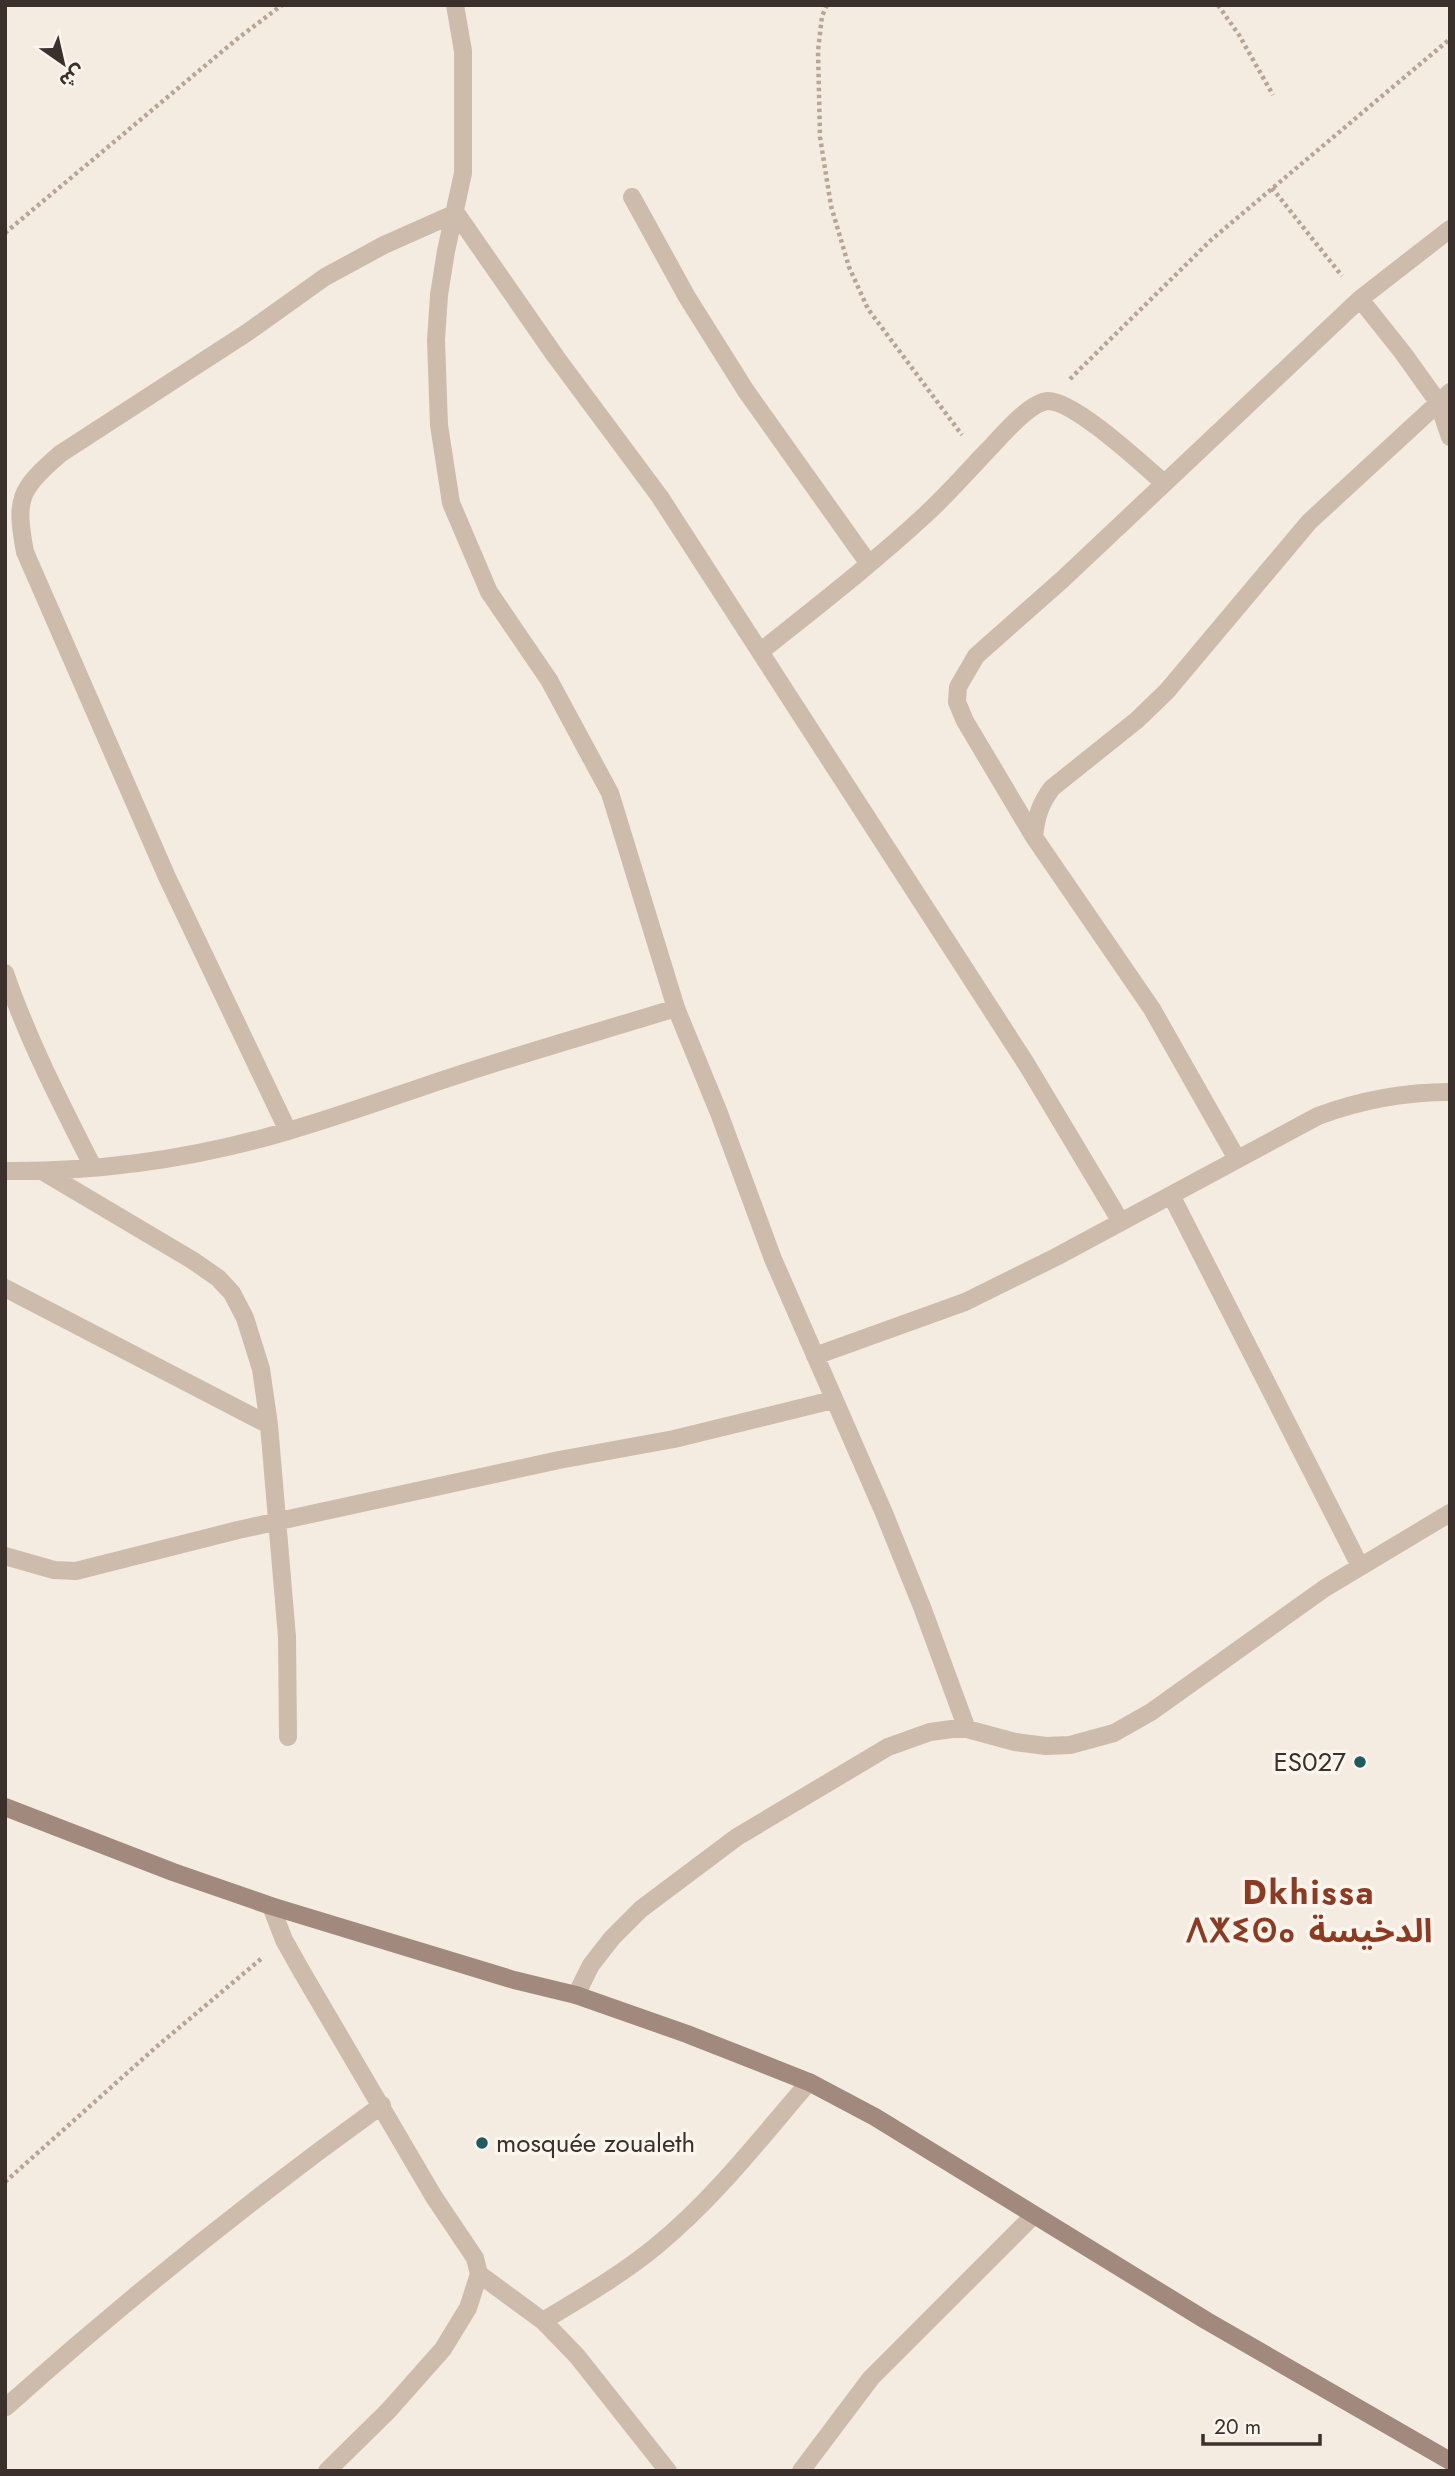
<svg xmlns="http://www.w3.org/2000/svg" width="1455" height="2476" viewBox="0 0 1455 2476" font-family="Jost,'Noto Sans Arabic','Noto Sans Tifinagh',sans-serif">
<rect width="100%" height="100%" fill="#f4ebe1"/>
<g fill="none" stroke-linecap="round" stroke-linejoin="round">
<!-- path -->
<path stroke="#b9a596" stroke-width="4.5" stroke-dasharray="3.5 3.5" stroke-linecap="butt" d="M827,5L822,16L818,51L820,137L831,206L849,267L868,309L962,435
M1218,5L1239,35L1273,95
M1272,188L1342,276
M5,233L237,39L282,5
M1070,379L1212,239L1450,39
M5,2182L155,2048L262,1958"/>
<!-- street -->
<path stroke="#cdbbac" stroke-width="18" d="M455,5L463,51V173L446,251L439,295L436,340L439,425L451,503L489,592L549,680L610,793L676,1008L719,1113L773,1259L884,1513L922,1607L967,1729
M632,197L687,297L746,391L869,564
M1360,299L1403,353L1438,402L1450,437
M760,652C815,608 872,564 924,516C946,496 966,473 987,451C1000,438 1029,402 1048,401C1075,401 1143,465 1164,483
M1034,837L965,721L957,702L958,687L976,656L1063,579L1360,299L1450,229
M5,973C28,1040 61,1104 93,1167
M288,1131L167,877L25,552C15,498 19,490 60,454L248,332L325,277L384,245L456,213L556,357L660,497L1027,1065L1121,1222
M1237,1159L1152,1009L1034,837C1036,817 1040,804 1052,788L1137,720L1167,691L1309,522L1450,392
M5,1171C100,1172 197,1158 288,1131C347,1114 405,1092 464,1073C534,1050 605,1030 676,1008
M42,1171L192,1260L218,1278L232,1293L245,1318L261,1369L269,1425L287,1637L288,1737
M1171,1195L1360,1566
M5,1288L269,1425
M815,1356L965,1302L1056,1257L1318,1116C1361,1100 1404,1092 1450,1092
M5,1556L54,1570L76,1571L238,1530L559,1460L674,1439L833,1400
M271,1906L284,1940L302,1972L434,2197L475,2258L479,2274L468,2308L443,2349L388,2411L327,2471
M576,1995L591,1965L612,1938L641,1909L737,1837L888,1747L930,1732L952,1729H967L1015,1742L1046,1746L1070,1745L1114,1733L1151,1712L1325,1588L1450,1513
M479,2274L543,2321L577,2356L668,2471
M543,2321C581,2298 621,2275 655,2247C713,2200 760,2139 809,2082
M6,2407C127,2299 250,2200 382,2105
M801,2471L871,2378L1033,2216"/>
<!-- secondary -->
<path stroke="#a18a7d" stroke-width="18" d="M5,1807L173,1872L271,1906L514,1980L576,1995L687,2034L809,2082L875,2117L1207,2321L1450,2461"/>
</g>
<!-- markers -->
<g fill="#1f5a5e" stroke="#fbf5ee" stroke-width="2.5">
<circle cx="1360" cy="1762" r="7"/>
<circle cx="482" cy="2143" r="7"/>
</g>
<g text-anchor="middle" stroke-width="7" stroke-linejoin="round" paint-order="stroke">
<!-- poi labels -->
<g font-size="26" fill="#3b302b" stroke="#fbf5ee" text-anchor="end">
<text x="1346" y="1771">ES027</text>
<text x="496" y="2152" text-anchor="start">mosquée zoualeth</text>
</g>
<!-- district labels -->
<g font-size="33" font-weight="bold" letter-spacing="2" fill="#8c3b22" stroke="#fbf5ee">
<text x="1309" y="1904">Dkhissa<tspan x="1309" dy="38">ⴷⵅⵉⵙⴰ الدخيسة</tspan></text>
</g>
</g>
<!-- border -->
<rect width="1455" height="2476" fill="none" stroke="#3b302b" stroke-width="14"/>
<!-- north arrow -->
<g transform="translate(63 63) rotate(146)" stroke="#fbf5ee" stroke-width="5" paint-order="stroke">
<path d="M0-5L12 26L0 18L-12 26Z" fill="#3b302b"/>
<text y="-10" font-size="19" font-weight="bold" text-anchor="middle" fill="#3b302b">ش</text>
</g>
<!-- scale -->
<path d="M1203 2434v10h117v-10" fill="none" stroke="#3b302b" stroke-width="3.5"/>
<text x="1214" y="2434" font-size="21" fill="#3b302b" stroke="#fbf5ee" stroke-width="5" paint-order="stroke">20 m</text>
</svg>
